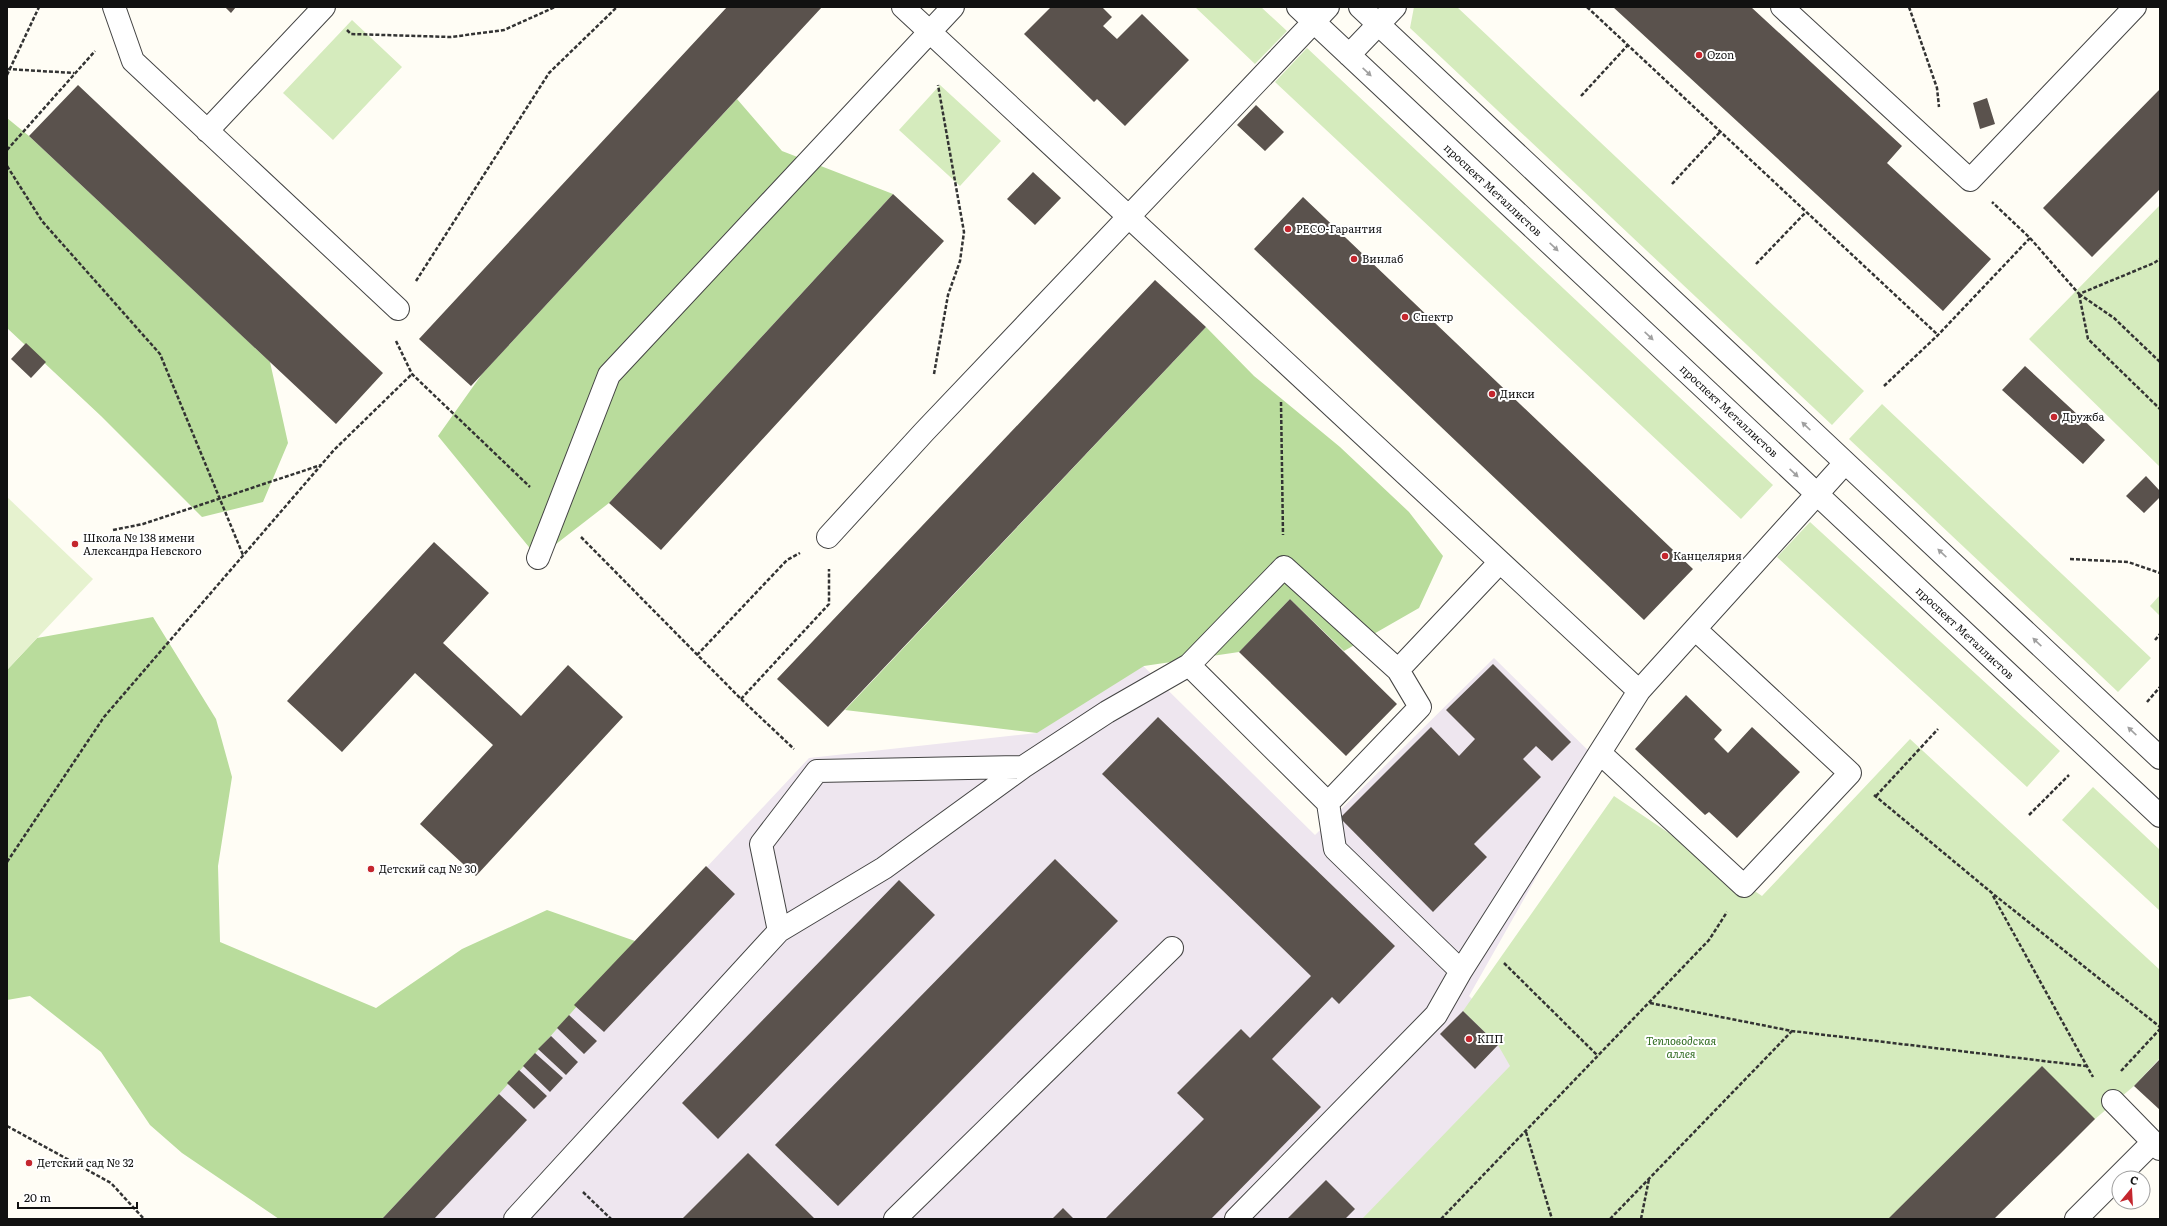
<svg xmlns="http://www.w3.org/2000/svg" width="2167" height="1226" viewBox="0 0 2167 1226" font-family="Literata,serif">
<rect width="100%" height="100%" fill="#fffdf5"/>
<!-- industrial -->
<path fill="#eee6ef" d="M1123,646L1315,835L1494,658L1601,763L1469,996L1533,1058L1377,1219H377L809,758L1037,733Z"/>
<!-- green -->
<path fill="#d5ebbd" d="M1195,7H1261L1287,31L1255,64Z
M1414,7H1457L1864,391L1832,425L1410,28Z
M352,20L402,67L333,140L283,93Z
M1307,48L1773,485L1741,519L1275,82Z
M940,85L1001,141L960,186L899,130Z
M2160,205V467L2029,339Z
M1882,404L2151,658L2118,692L1849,439Z
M1810,522L2060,751L2027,787L1777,557Z
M2160,595V616L2150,606Z
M1910,739L2160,970V1058L2134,1086L2095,1119L1888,1219H1362L1510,1066L1498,1045L1463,1011L1614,796L1762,896Z
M2093,787L2160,850V911L2062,820Z"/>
<!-- forest -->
<path fill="#b9dc9c" d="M737,99L782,151L893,194L609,503L538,558L438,436L482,374Z
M7,118L29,136L270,362L288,443L263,502L202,517L101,416L7,328Z
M1206,327L1254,376L1340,447L1409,512L1443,556L1419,608L1344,651L1290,599L1239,652L1144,666L1037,733L845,710Z
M153,617L216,719L232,777L218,866L220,942L376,1008L462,949L547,910L635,941L499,1094L382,1219H279L182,1153L150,1125L101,1052L30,996L7,1000V670L37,638Z"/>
<!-- pitch -->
<path fill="#e6f2cf" d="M7,497L93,579L7,670Z"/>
<!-- building -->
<path fill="#5a524d" d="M225,7H236L231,13Z
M727,7H822L471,386L419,339Z
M1051,7H1102L1112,17L1103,26L1117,39L1142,14L1189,60L1125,126L1097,99L1094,102L1024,34Z
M1613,7H1751L1902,146L1887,163L1991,259L1943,311Z
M78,85L383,373L336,424L29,136Z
M2160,89V189L2092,257L2043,208Z
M1987,98L1995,124L1980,129L1973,103Z
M1256,105L1284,132L1265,151L1237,125Z
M1033,172L1061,198L1035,225L1007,199Z
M893,194L944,241L661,550L609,503Z
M1303,197L1693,569L1644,620L1254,249Z
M1155,280L1206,327L828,727L777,679Z
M26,343L46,362L31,378L11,359Z
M2025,366L2105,440L2083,464L2002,390Z
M2146,476L2160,491V497L2144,513L2126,496Z
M434,542L489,593L443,643L521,716L568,665L623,717L476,876L420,824L493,745L415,673L342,752L287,701Z
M1290,599L1397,704L1346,756L1239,652Z
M1493,664L1571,742L1552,761L1536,746L1523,759L1541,777L1474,844L1487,857L1433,912L1340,818L1431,727L1459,756L1475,739L1446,710Z
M1686,695L1722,730L1714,739L1728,753L1752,727L1800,772L1737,838L1709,812L1705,815L1635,749Z
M1158,717L1395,946L1339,1004L1332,997L1272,1059L1321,1107L1211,1219H1105L1204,1119L1177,1093L1241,1029L1250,1038L1311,976L1102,774Z
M1055,859L1118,921L838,1206L775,1145Z
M706,866L735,894L604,1032L574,1005Z
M899,880L935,915L718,1139L682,1103Z
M1463,1011L1498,1045L1475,1069L1440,1034Z
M569,1015L597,1041L584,1054L557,1028Z
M551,1036L578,1062L566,1075L538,1049Z
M535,1053L563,1078L550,1092L523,1066Z
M2160,1059V1110L2134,1086Z
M2042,1066L2095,1119L2060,1154L1994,1219H1888Z
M519,1070L547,1096L534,1109L507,1083Z
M499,1094L527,1120L434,1219H382Z
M748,1153L815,1219H682Z
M1326,1180L1355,1209L1345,1219H1287Z
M1063,1208L1074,1219H1052Z"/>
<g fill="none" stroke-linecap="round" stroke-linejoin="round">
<!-- minor casing -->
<g stroke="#444" stroke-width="24">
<path id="minor" d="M114,7L133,61L398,309
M903,7L1639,691L1845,463
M1298,7L2160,816
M1360,7L2160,758
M1782,7L1970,180L2135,7
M1349,55L1395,7
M207,131L324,7
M828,537L924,432L1328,7
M538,558L609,375L953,7
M1189,665L1284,567L1398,670L1420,707L1328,803
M1398,670L1500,562
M1600,753L1744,886L1850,773L1695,629
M779,931L884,868L1023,767
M2113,1101L2160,1149
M515,1219L779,931L761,844L817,771L1023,767L1107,712L1189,665L1328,803L1335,849L1461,971
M895,1219L1172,948
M1236,1219L1436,1015L1461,971L1639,691
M2076,1219L2153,1142"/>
</g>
<!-- path -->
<path stroke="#333" stroke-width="2.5" stroke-dasharray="4 2" stroke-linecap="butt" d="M1587,7L1938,335
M1909,7L1937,88L1939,107
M347,30L351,34L451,37L504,30L555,7
M7,69L74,73
M7,75L39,7
M1581,96L1628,45
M7,150L95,51
M7,166L42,221L160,354L243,555
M1672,184L1720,132
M2030,238L2079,294L2154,263L2160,259
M1756,264L1806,212
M416,281L549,73L617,7
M2079,294L2088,339L2160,409
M2079,294L2114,318L2160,362
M396,341L412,374L530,487
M934,374L948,295L960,261L964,232L938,85
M1884,386L1938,335L2030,238L1992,202
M1281,402L1283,535
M113,530L143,524L321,465
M581,537L741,699L794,749
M2070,559L2128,562L2160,573
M2155,640L2160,634
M697,655L787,560L800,553
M741,699L829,604V569
M2147,702L2160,687
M1874,795L1992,893L2160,1027
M1876,796L1938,729
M2029,815L2069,775
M7,862L104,717L334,450L412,374
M1993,896L2093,1077
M1504,963L1598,1056
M1650,1003L1792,1031L2086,1066
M2121,1071L2160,1029
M7,1126L111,1183L144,1219
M1526,1132L1552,1219
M583,1192L611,1219
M1441,1219L1709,940L1727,912
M1610,1219L1792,1031
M1641,1219L1649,1179"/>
<!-- minor -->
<use href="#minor" stroke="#fff" stroke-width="22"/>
</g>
<!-- one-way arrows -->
<defs><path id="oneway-solid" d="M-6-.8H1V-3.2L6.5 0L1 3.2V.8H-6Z"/></defs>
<g fill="#a0a0a0">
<use href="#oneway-solid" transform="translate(1367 72) rotate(43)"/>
<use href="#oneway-solid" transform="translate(1554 247) rotate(43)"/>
<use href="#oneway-solid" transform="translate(1649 336) rotate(43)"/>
<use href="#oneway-solid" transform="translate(1806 426) rotate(-137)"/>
<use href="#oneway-solid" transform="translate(1794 473) rotate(43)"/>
<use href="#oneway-solid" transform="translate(1942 553) rotate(-137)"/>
<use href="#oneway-solid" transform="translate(2037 642) rotate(-137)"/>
<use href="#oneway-solid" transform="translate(2132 731) rotate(-137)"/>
</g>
<!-- markers -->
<g fill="#c4262e" stroke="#fff" stroke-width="1.5">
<circle cx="1699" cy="55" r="4"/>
<circle cx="1288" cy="229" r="4"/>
<circle cx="1354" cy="259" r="4"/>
<circle cx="1405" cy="317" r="4"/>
<circle cx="1492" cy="394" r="4"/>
<circle cx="2054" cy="417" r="4"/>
<circle cx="75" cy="544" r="4"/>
<circle cx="1665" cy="556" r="4"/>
<circle cx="371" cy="869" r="4"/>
<circle cx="1469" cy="1039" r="4"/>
<circle cx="29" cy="1163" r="4"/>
</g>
<g text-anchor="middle" stroke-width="4" stroke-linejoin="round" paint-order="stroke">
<!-- poi labels -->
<g font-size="11" fill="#111" stroke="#fff" text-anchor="start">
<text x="1707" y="59">Ozon</text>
<text x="1296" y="233">РЕСО-Гарантия</text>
<text x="1362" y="263">Винлаб</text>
<text x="1413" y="321">Спектр</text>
<text x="1500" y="398">Дикси</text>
<text x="2062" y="421">Дружба</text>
<text x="83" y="542">Школа № 138 имени<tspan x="83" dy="13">Александра Невского</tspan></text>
<text x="1673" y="560">Канцелярия</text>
<text x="379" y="873">Детский сад № 30</text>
<text x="1477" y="1043">КПП</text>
<text x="37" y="1167">Детский сад № 32</text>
</g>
<!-- street labels -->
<g font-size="11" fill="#111" stroke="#fff">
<text transform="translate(1493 190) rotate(43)" y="4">проспект Металлистов</text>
<text transform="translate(1729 411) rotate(43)" y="4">проспект Металлистов</text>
<text transform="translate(1965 633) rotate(43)" y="4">проспект Металлистов</text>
</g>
<!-- park labels -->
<g font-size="11" font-style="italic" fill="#2f6b1f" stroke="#fff">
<text x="1681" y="1045">Тепловодская<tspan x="1681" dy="13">аллея</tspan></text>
</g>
</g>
<!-- border -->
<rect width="2167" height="1226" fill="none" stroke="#111111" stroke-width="16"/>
<!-- north arrow -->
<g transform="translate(2131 1190) rotate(18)"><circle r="19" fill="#ffffff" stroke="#a0a0a0"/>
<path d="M0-3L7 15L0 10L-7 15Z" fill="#c4262e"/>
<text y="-6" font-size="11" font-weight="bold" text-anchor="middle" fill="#111111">С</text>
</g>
<!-- scale -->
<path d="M18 1202v6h119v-6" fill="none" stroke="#111111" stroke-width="2"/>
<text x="24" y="1202" font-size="12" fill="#111111" stroke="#ffffff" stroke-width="3" paint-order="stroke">20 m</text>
</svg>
